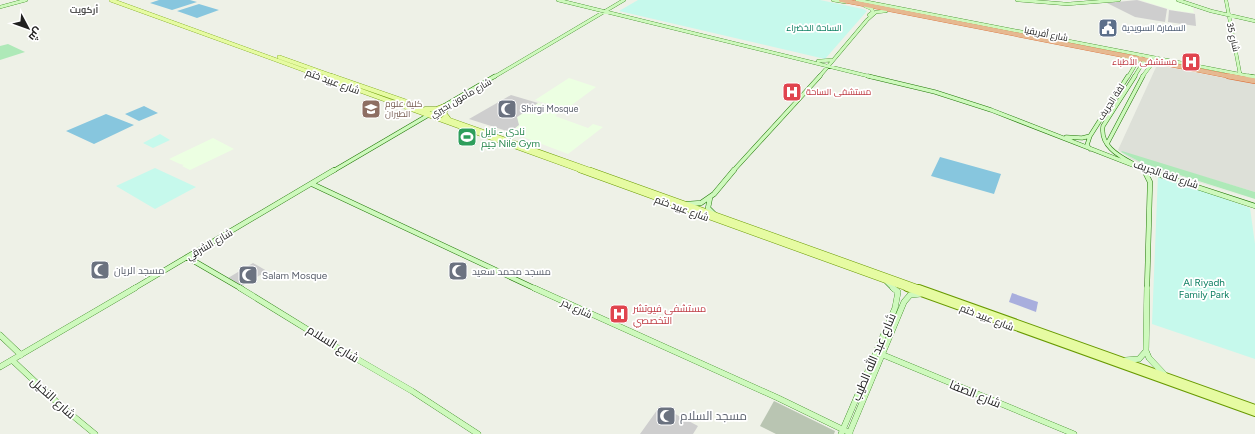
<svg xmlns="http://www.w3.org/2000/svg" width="1255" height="434" viewBox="0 0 1255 434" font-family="Figtree,Cairo,sans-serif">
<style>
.education{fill:#ecffe2}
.religious{fill:#cecece}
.airport{fill:#dde0d8}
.construction{fill:#b9c5b2}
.grass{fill:#aee9b8}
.park{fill:#c6f9ec}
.pitch{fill:#87c6de}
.water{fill:#a8aedd}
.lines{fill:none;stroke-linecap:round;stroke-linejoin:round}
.secondary-far3-casing{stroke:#217807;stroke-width:3.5}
.secondary-far2-casing{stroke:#217807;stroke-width:4.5}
.secondary-far1-casing{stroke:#217807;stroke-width:5.5}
.secondary-casing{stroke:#217807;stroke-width:6}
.primary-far3-casing{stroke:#689a02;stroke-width:4}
.primary-far2-casing{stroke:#689a02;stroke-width:5}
.primary-far1-casing{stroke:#689a02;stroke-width:6}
.primary-casing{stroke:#689a02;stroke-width:8}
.highway-far1-casing{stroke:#d9622a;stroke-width:4.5}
.highway-casing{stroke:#d9622a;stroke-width:6}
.secondary-far3{stroke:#cef9bd;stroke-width:3}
.secondary-far2{stroke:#cef9bd;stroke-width:3.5}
.secondary-far1{stroke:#cef9bd;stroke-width:4.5}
.secondary{stroke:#cef9bd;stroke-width:5.5}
.primary-far3{stroke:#e6fba2;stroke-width:3.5}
.primary-far2{stroke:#e6fba2;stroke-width:4}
.primary-far1{stroke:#e6fba2;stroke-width:5}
.primary{stroke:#e6fba2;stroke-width:6}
.highway-far1{stroke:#e6b991;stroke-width:4}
.highway{stroke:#e6b991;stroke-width:5}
.labels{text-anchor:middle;stroke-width:3.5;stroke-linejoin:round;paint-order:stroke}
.far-neighbourhood-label{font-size:9px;font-weight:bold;fill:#535353;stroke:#fff}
.far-park-label{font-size:9px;fill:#0d7f62;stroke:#fff}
.far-service-label{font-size:9px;fill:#4e5e75;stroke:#fff;text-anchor:start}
.far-street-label{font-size:9px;fill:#202020;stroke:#fff}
.far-health-label{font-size:9px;fill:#be3a42;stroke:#fff;text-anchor:end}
.far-education-label{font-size:9px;fill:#785e54;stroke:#fff;text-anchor:start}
.far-worship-label{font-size:9px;fill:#5b616d;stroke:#fff;text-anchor:start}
.street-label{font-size:10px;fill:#202020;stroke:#fff}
.leisure-label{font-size:10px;fill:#27864d;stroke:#fff;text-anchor:start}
.worship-label{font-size:10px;fill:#5b616d;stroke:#fff;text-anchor:start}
.park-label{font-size:10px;fill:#0d7f62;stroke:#fff}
.health-label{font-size:10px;fill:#be3a42;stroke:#fff;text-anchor:start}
.near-street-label{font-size:12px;fill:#202020;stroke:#fff}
.near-worship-label{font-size:12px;fill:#5b616d;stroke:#fff;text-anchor:start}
</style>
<rect width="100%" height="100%" fill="#eef1e7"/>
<path class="education" d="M 1140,0 L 1176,0 L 1192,6 L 1194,13 L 1172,10 Z
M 569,78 L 596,87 L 565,110 L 535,100 Z
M 538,103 L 561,111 L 555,116 L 588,128 L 593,124 L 603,127 L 568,154 L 510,132 L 519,125 L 516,118 Z
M 213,138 L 234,149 L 190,170 L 182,166 L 184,165 L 180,164 L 169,159 Z"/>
<path class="religious" d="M 1137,0 L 1167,9 L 1165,22 L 1135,17 L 1107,3 Z
M 1169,10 L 1195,14 L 1196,26 L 1168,22 Z
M 511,95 L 538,103 L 517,117 L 519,125 L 510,132 L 469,119 Z
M 253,263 L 267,271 L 242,286 L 228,278 Z
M 660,406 L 698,426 L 693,434 L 640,434 Z"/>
<path class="airport" d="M 1157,65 L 1255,84 L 1255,192 L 1121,152 L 1142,163 L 1255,200 L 1142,164 L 1131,159 L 1118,150 Z"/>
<path class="construction" d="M 774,401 L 835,431 L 834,434 L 776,434 L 760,426 Z"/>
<path class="grass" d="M 8,44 L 25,52 L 0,60 L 0,46 Z
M 1122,151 L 1255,192 L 1255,199 L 1142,163 L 1121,152 Z"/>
<path class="park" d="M 638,0 L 820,0 L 863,9 L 867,11 L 825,59 L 619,11 Z
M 160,134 L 170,140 L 153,148 L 143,143 Z
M 155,168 L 196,187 L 155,209 L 116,186 Z
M 1158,174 L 1250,208 L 1255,244 L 1255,359 L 1152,324 Z"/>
<path class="pitch" d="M 159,0 L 190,0 L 197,2 L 172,10 L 150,3 Z
M 199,4 L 219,10 L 197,18 L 177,11 Z
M 144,106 L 158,113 L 139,121 L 125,114 Z
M 106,114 L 134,125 L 94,144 L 66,131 Z
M 940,157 L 1001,174 L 994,194 L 931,176 Z"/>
<path class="water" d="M 1012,293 L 1038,302 L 1036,312 L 1009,302 Z"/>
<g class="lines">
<g class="secondary-far3-casing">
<path id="secondary-far3" d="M 558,0 L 872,77
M 833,0 L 845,2
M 857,0 L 1254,77
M 1017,0 L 1067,4 L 1119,0
M 1178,0 L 1211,11 L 1255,21
M 1226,0 L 1240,74
M 865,6 L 872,9 L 873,12 L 869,15
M 0,7 L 26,0
M 1122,56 L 1130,60 L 1134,66
M 818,61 L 833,60
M 494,77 L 624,0
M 819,77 L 867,20 L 876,12 L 886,11
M 1128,77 L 1140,57
M 1134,77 L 1146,58
M 1142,77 L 1151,65 L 1158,64"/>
</g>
<g class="secondary-far2-casing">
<path id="secondary-far2" d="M 868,76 L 935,92 L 991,110 L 1148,171
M 1248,76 L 1255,77
M 1066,137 L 1082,138 L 1090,136
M 1107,144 L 1143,76
M 1090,149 L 1087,145 L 1090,136 L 1128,76
M 1132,163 C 1117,155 1100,145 1103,126 L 1135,76
M 333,171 L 495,76
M 733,171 L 820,76"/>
</g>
<g class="secondary-far1-casing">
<path id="secondary-far1" d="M 1144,170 L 1150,182 L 1147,289
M 1145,170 L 1255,206
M 312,184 L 536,289
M 710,198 L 708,208 L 714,214
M 687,204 L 701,203 L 714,194 L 734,170
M 187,257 L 242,289
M 887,282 L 894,289
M 133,289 L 334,170"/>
</g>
<g class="secondary-casing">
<path id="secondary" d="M 240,288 L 331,344 L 412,391 L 478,434
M 534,288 L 778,398 L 850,433
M 1147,288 L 1146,351 L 1149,358 L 1164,374
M 0,335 L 21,355
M 876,352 L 1074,434
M 12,360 L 61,406 L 95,434
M 1126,360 L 1139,359 L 1146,351
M 0,367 L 135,288
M 841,434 L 895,308 L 898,292 L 893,288
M 849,434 L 904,302 L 910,295 L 920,294"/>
</g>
<g class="primary-far3-casing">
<path id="primary-far3" d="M 111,0 L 323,77
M 279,57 L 335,77"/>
</g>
<g class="primary-far2-casing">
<path id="primary-far2" d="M 320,76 L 583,171
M 332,76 L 410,103 L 431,114
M 448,106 L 444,113 L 448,118
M 425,109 L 436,109 L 444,106
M 444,118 L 593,171"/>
</g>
<g class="primary-far1-casing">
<path id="primary-far1" d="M 580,170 L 909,289
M 590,170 L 922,289"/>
</g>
<g class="primary-casing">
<path id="primary" d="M 907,288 L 1255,413
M 919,288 L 1255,408"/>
</g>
<g class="highway-far1-casing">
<path id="highway-far1" d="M 841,0 L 1233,77"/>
</g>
<g class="highway-casing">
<path id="highway" d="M 1228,76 L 1255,81"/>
</g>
<use href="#secondary-far3" class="secondary-far3"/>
<use href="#secondary-far2" class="secondary-far2"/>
<use href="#secondary-far1" class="secondary-far1"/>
<use href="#secondary" class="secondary"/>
<use href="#primary-far3" class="primary-far3"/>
<use href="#primary-far2" class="primary-far2"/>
<use href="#primary-far1" class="primary-far1"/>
<use href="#primary" class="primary"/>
<use href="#highway-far1" class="highway-far1"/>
<use href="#highway" class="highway"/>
</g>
<defs>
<g id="civic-square" transform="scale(1)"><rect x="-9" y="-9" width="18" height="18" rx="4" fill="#5c6f8a" stroke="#fff"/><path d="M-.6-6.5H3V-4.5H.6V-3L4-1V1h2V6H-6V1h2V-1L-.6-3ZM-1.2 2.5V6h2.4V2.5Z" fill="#fff"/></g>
<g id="hospital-square" transform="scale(1)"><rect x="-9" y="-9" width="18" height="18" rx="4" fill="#e0444e" stroke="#fff"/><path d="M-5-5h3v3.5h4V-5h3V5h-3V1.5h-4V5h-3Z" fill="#fff"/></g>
<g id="university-square" transform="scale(1)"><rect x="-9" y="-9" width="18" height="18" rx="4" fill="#8d6e63" stroke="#fff"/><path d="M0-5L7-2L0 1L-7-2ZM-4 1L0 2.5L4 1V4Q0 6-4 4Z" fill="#fff"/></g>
<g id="mosque-square" transform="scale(1)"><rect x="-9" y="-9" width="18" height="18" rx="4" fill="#6b7280" stroke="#fff"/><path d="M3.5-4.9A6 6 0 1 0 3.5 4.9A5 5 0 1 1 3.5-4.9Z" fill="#fff"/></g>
<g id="stadium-square" transform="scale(1)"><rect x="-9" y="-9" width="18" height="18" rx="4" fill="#2e9e5b" stroke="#fff"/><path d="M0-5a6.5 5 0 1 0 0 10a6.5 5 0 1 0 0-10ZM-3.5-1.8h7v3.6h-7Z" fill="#fff"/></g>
</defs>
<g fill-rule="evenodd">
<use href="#civic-square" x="1108" y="28"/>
<use href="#hospital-square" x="1191" y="62"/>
<use href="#hospital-square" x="792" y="92"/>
<use href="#university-square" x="371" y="109"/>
<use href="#mosque-square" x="507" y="109"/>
<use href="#stadium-square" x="467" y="137"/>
<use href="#mosque-square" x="100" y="270"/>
<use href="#mosque-square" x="458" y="271"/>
<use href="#mosque-square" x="248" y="275"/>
<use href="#hospital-square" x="619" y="314"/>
<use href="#mosque-square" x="666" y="416"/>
</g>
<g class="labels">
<g class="far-neighbourhood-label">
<text x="84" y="13">أركويت</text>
</g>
<g class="far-park-label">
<text x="814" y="31">الساحة الخضراء</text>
</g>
<g class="far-service-label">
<text x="1122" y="31">السفارة السويدية</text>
</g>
<g class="far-street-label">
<text transform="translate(1046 34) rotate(11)" y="3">شارع أفريقيا</text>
<text transform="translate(1233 37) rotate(77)" y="3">شارع 35</text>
<text transform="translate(461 98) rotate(-30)" y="3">شارع مأمون بحيري</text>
<text transform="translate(1111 102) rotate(-57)" y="3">لفة الجريف</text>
</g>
<g class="far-health-label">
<text x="1177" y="65">مستشفی الأطباء</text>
<text x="806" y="95" text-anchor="start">مستشفى الساحة</text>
</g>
<g class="far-education-label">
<text x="385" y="107">كلية علوم<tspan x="385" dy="10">الطيران</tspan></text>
</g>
<g class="far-worship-label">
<text x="521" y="112">Shirgi Mosque</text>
</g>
<g class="street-label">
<text transform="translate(333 81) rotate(20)" y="4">شارع عبيد ختم</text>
<text transform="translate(1166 174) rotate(19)" y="4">شارع لفة الجريف</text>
<text transform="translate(682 208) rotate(20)" y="4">شارع عبيد ختم</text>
<text transform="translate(209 244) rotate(-30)" y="4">شارع الشرقي</text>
<text transform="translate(577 308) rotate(25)" y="4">شارع بدر</text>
<text transform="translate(987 317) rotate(21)" y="4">شارع عبيد ختم</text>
</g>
<g class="leisure-label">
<text x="481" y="135">نادي - نايل<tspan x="481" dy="12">جيم Nile Gym</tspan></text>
</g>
<g class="worship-label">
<text x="114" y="274">مسجد الريان</text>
<text x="472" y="275">مسجد محمد سعيد</text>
<text x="262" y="279">Salam Mosque</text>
</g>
<g class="park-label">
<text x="1204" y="286">Al Riyadh<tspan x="1204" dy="12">Family Park</tspan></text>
</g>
<g class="health-label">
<text x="633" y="312">مستشفى فيوتشر<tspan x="633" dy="12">التخصصي</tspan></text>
</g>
<g class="near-street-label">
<text transform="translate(333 344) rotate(32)" y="4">شارع السلام</text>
<text transform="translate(874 357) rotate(-67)" y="4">شارع عبد الله الطيب</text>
<text transform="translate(975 394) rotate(22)" y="4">شارع الصفا</text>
<text transform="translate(53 398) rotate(42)" y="4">شارع النخيل</text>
</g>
<g class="near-worship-label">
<text x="680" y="420">مسجد السلام</text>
</g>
</g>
<g transform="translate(28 28) rotate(131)" stroke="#ffffff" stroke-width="3" paint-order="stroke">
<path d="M0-3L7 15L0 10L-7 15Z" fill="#202020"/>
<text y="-6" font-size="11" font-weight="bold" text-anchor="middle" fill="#202020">ش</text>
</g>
</svg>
